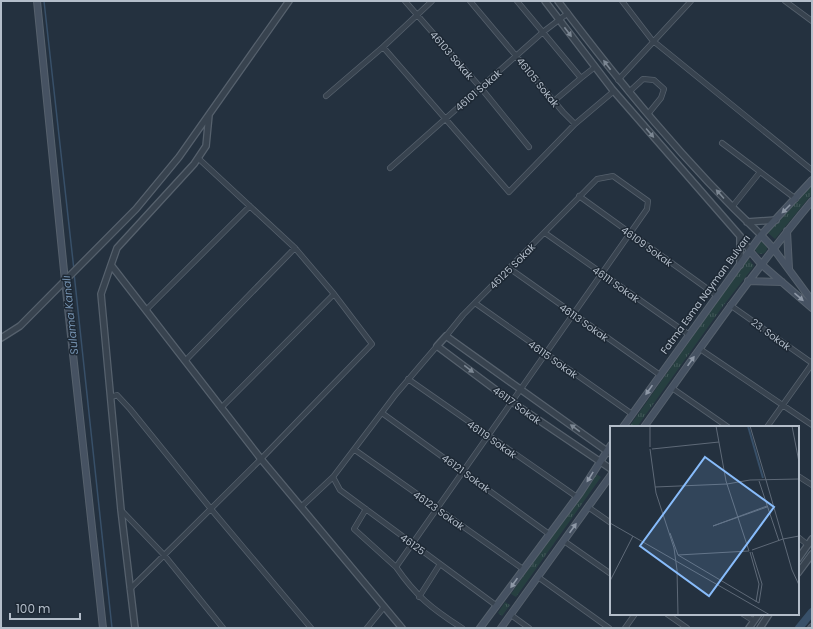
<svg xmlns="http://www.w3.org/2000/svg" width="813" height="629" viewBox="0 0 813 629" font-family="Poppins,sans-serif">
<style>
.grass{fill:url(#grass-tufts)}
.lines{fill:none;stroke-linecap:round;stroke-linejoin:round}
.stream{stroke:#385069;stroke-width:1.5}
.river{stroke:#385069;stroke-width:8}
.minor-casing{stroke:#56616d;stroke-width:6}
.tertiary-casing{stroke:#56616d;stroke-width:8}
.secondary-casing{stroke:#56616d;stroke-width:8}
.minor{stroke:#38434f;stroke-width:4.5}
.tertiary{stroke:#38434f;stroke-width:5.5}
.secondary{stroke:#465262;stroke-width:6}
.oneway{fill:#7c8793}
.oneway2{fill:#8e98a6}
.labels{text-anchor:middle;stroke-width:3;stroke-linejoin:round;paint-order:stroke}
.street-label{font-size:10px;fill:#b4beca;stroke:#1d2834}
.water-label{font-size:11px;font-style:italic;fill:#7390ae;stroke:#1d2834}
.inset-river{fill:none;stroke:#385069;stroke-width:2}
.inset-road{fill:none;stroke:#5e6977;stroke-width:1}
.view{fill:#88bcfb;fill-opacity:0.15;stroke:#88bcfb;stroke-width:2}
.inset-edge{fill:none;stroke:#b4beca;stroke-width:2}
</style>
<defs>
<pattern id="grass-tufts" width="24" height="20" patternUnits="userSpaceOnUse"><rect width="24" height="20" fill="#263f40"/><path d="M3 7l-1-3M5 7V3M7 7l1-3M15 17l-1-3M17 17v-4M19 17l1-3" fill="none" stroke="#43595a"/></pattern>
</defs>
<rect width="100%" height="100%" fill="#24313f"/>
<path class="grass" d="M 812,183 L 812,194 L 775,239 L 767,232 Z
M755 248a6 6 0 1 1 12 0a6 6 0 1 1-12 0Z
M 748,258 L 754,266 L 723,306 L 637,427 L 629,427 Z
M 596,474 L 601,477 L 516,597 L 511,594 Z
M 505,602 L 510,605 L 502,616 L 498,613 Z"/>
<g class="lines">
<path class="stream" d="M 44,1 L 74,270
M 74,273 L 112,628"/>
<path class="river" d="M 799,628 L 812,612"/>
<g class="minor-casing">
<path id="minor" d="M 405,1 L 481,88 L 529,147
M 470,1 L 563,112 L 575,124 L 614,91
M 517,1 L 581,78 L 595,67
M 622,1 L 652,40 L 812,170
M 785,1 L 812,21
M 383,47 L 509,192 L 575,124
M 618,80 L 691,1
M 629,92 L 643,79 L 654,80 L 664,89 L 661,98 L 648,114
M 326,96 L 383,47 L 432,1
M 554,101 L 581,78
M 722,143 L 796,199
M 198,158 L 295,248
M 390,168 L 543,32 L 568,13
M 579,196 L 716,295
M 732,207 L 760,172
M 545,233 L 688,334
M 509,268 L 660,375
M 475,303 L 632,414
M 730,305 L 812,363
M 146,310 L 250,206
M 446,336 L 463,315 L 597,179 L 613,176 L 648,201 L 647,209 L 396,567 C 416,596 432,609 462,628
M 700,349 L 812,425
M 185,361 L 295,248 L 334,294 L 221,408
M 408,379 L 577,497
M 672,388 L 728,427
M 111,397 L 117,395 L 130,409 L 211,509 L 311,628
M 382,413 L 549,534
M 767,427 L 812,364
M 355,450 L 523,569
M 798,476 L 812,485
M 333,477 L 340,490 L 497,606
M 301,507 L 333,477 L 396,394 L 437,346
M 588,507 L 611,523
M 366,509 L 354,529 L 396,567
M 121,510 L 164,555 L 223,628
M 798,537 L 808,545
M 564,541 L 611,574
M 538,577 L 609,628
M 130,589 L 261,459 L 372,344 L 334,294
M 419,597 L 440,564
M 667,614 L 687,628
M 743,614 L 754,621
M 511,615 L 529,628
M 367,628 L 384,607
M 625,628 L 635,614"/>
</g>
<g class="tertiary-casing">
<path id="tertiary" d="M 545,1 L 612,89 L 740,236 L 750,251
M 558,1 C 620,83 686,164 761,235
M 209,115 L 206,146 L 194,164 L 117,248 L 111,265 L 261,459 L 402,628
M 747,222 L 776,220
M 111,265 L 101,294 L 121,510 L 135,628
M 740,265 L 740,236
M 1,338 L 20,326 L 136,209 L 179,157 L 289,1
M 611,454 L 446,336 L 437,346 L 512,402 L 611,469
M 798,559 L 812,539
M 798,573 L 812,554
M 749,628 L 759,614
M 760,628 L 769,614"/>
</g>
<g class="secondary-casing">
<path id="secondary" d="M 37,1 L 65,281 L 103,628
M 787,231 L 789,268
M 761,235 L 773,248 L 812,301
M 750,251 L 761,264 L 812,308
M 748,281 L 782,282
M 623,427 L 761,235 L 812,180
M 644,427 C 699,350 752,273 812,201
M 480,628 L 580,493 L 611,445
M 501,628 L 611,475
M 811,628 L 812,627"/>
</g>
<use href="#minor" class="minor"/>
<use href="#tertiary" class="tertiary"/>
<use href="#secondary" class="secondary"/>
</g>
<defs><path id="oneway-solid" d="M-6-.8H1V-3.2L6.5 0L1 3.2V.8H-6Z"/></defs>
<g class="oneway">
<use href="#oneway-solid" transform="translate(568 32) rotate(53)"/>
<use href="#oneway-solid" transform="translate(607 65) rotate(-127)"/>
<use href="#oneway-solid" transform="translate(650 133) rotate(49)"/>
<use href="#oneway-solid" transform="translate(720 194) rotate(-132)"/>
<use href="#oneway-solid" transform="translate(469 369) rotate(37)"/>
<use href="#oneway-solid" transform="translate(575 428) rotate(-144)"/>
</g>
<g class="oneway2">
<use href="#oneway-solid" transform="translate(786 209) rotate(135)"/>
<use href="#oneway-solid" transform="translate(799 297) rotate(41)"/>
<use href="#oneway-solid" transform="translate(691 361) rotate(-55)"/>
<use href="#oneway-solid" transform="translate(649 390) rotate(125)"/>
<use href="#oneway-solid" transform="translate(590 477) rotate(122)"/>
<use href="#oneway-solid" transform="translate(573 528) rotate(-55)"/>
<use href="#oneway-solid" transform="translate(514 583) rotate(125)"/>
</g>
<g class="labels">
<g class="street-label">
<text transform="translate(452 55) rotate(49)" y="4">46103 Sokak</text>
<text transform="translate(538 82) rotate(51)" y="4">46105 Sokak</text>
<text transform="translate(478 90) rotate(-41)" y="4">46101 Sokak</text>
<text transform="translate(647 246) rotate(36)" y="4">46109 Sokak</text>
<text transform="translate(512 266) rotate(-45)" y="4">46125 Sokak</text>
<text transform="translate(616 284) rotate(35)" y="4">46111 Sokak</text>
<text transform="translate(705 294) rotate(-54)" y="4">Fatma Esma Nayman Bulvarı</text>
<text transform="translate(584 322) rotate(35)" y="4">46113 Sokak</text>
<text transform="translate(771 334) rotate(36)" y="4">23. Sokak</text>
<text transform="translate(553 359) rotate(35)" y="4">46115 Sokak</text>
<text transform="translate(517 405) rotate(36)" y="4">46117 Sokak</text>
<text transform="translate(492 439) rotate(35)" y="4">46119 Sokak</text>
<text transform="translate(466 473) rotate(36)" y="4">46121 Sokak</text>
<text transform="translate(439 510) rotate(35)" y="4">46123 Sokak</text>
<text transform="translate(413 544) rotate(36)" y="4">46125</text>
</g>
<g class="water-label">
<text transform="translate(70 315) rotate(-96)" y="4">Sulama Kanalı</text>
</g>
</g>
<g transform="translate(610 426)">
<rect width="189" height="189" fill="#24313f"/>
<path class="inset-river" d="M 138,0 L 153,52"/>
<path class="inset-road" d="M 106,0 L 116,55 L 139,125M 140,0 L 156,54M 182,0 L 189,36M 40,21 L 40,0M 40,23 L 46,67 L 64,122 L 67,144 L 68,189M 42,23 L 109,16M 156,54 L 182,144 L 189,159M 149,55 L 169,115M 117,58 L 140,54 L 189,53M 45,61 L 117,58M 157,80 L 103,100 L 157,81M 0,97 L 160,189M 60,107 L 68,129 L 139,125M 173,113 L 189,110M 142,124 L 173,113M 140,126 L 149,158 L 146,176M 68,129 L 149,177 L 152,158 L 142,126M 0,155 L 23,110"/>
<path class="view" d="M 95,31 L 164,81 L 99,170 L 30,120 Z"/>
<rect width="189" height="189" class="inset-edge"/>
</g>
<rect width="813" height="629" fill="none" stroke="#b4beca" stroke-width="4"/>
<path d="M10 613v6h70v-6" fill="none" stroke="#b4beca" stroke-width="2"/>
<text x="16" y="613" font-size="12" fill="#b4beca" stroke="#1d2834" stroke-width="3" paint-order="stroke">100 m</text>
</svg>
